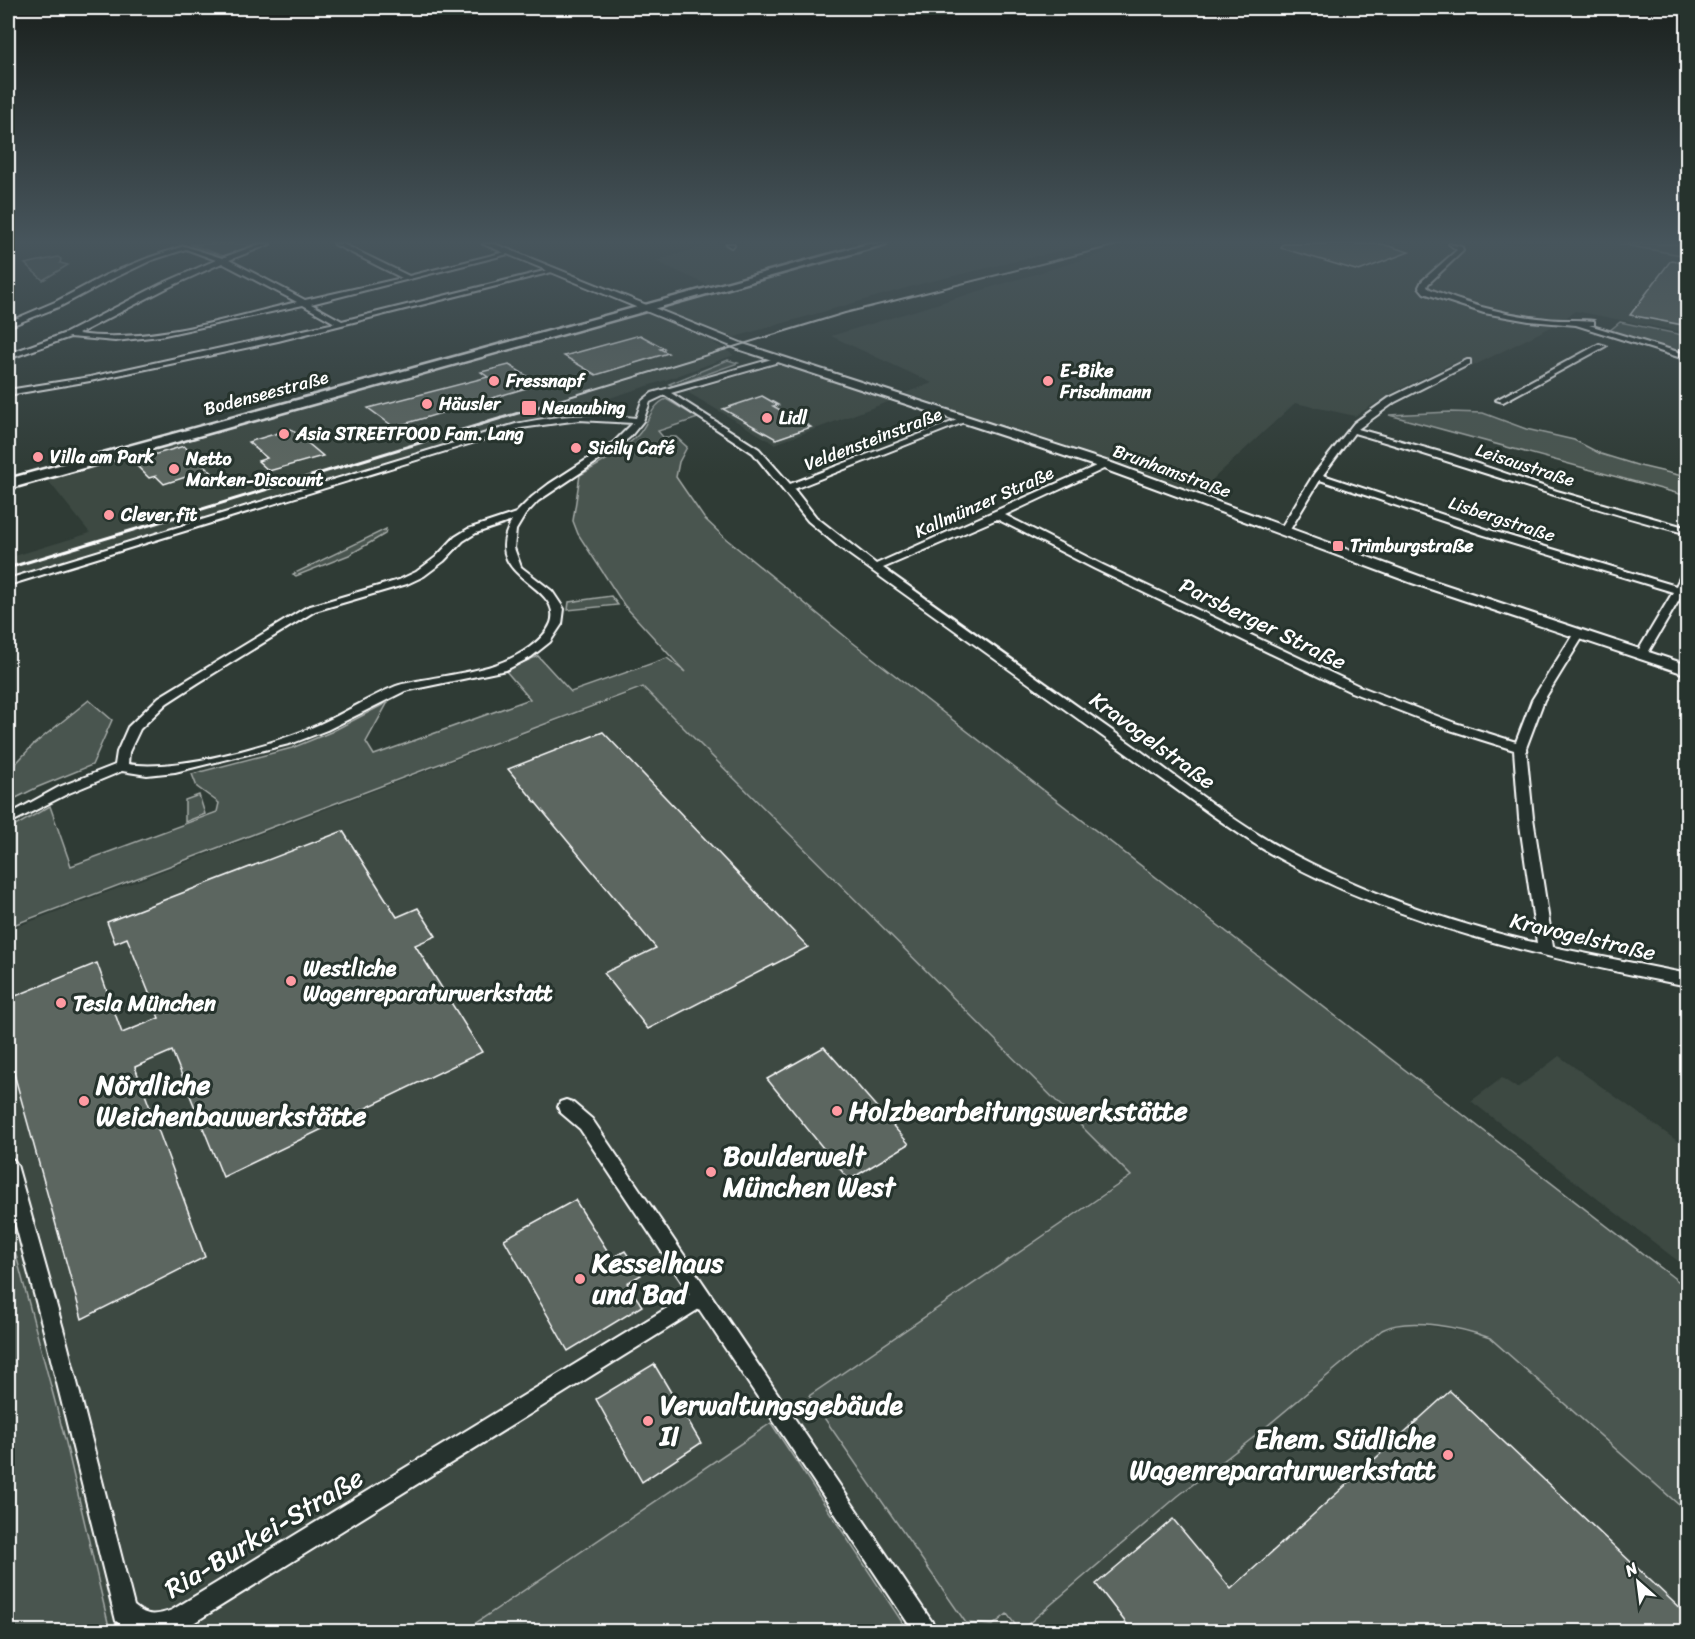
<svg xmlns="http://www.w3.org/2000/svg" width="1695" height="1639" viewBox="0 0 1695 1639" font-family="Sriracha,sans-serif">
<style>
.built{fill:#3c4842}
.green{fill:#4a544f;stroke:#a4aaa7;stroke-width:1.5}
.building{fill:#5b6661;stroke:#fff;stroke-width:1.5}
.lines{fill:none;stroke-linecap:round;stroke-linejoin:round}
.minor-casing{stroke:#fff;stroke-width:4}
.tertiary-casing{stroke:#fff;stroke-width:4}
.primary-casing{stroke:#fff;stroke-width:5}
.minor{fill:#26332d;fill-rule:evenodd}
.tertiary{fill:#26332d;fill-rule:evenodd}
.primary{fill:#26332d;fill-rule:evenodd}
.rail-far1{stroke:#fff;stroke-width:2}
.rail{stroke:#fff;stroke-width:3}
.poi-dot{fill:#ff9aa2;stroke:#26332d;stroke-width:2}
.labels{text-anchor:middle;stroke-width:6;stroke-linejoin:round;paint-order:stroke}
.far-poi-label{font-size:18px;font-weight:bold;fill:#fff;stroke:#26332d;text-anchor:start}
.far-street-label{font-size:18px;fill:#fff;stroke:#26332d}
.street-label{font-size:22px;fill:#fff;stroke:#26332d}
.poi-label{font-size:22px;font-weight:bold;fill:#fff;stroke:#26332d;text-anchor:start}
.near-poi-label{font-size:27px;font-weight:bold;fill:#fff;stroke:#26332d;text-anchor:start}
.near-street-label{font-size:27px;fill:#fff;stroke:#26332d}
</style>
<rect width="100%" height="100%" fill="#2f3b35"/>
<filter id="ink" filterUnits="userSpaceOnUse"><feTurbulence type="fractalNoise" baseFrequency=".0167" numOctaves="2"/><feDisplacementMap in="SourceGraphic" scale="12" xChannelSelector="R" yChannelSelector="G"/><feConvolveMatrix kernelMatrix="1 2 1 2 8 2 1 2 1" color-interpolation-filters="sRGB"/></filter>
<g filter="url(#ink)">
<path class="built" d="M 711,244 L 1088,244 L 924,283 L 714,343 L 734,355 L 666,380 L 591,404 L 573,415 L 535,420 L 475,435 L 8,577 L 8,558 L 90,533 L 46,478 L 723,292 L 655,261 Z
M 1159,244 L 1619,244 L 1687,256 L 1687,333 L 1575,311 L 1559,323 L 1471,367 L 1455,362 L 1398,390 L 1355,416 L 1295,403 L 1198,493 L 905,393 L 932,383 L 831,336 L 1114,250 Z
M 780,364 L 792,365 L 893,400 L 775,444 L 687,392 Z
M 644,688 L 1131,1176 L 809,1396 L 1019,1630 L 1178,1496 L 1254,1437 L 1382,1330 L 1393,1324 L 1410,1323 L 1476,1333 L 1490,1338 L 1687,1512 L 1687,1631 L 908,1631 L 771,1423 L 464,1631 L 51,1631 L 8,1439 L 8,930 Z
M 1559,1056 L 1687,1148 L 1687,1268 L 1471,1101 L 1502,1078 L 1517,1088 Z"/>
<path class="green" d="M 190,244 L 260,244 L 223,256 Z
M 1619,244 L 1687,244 L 1687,256 Z
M 58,257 L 61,259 L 60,263 L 68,265 L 43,280 L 25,264 Z
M 1620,322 L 1687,336 L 1687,354 L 1608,332 Z
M 728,360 L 738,363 L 673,386 L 669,384 Z
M 666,399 L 698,418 L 658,431 L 663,437 L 676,437 L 687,447 L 679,462 L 676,477 L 704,518 L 725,538 L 852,642 L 1687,1288 L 1687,1512 L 1490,1338 C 1463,1328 1408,1316 1382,1330 L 1254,1437 L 1178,1496 L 1020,1631 L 1007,1614 L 993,1625 L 966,1623 L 809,1396 L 1131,1176 L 643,687 L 8,927 L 8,830 L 50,806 L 71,866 L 217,812 L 219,803 L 197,787 L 192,774 L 292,748 L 331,732 L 388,702 L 366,742 L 374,755 L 530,699 L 505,670 L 538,656 L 571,692 L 667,658 L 685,672 L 624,605 L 578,534 L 573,521 L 580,475 C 601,464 621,452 638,435 C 649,423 650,406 666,399 Z
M 1450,412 L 1483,413 L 1526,429 L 1574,440 L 1601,454 L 1640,466 L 1687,477 L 1687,496 L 1389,415 Z
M 386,529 L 385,534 L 349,555 L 296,576 L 293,574 Z
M 611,596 L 618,605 L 568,610 L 569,602 Z
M 89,700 L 112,720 L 92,765 L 38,787 L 8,802 L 8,772 L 33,745 Z
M 199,795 L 205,814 L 185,822 L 185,800 Z
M 8,1225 L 66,1443 L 110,1631 L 8,1631 Z
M 771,1423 L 908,1631 L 464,1631 Z"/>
<path class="building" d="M 1282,244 L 1382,244 L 1409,252 L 1359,271 L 1281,248 Z
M 1671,260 L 1688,263 L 1688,326 L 1630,315 Z
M 640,335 L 664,348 L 660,349 L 668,353 L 596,375 L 564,356 Z
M 509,365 L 540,384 L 394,427 L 368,408 L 488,377 L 481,372 Z
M 762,396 L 778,405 L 773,406 L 811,427 L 776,439 L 723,409 Z
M 291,429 L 323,456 L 269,471 L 258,461 L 267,458 L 248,442 Z
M 184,446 L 212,473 L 195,478 L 192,475 L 164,484 L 156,476 L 149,478 L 132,461 Z
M 603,732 L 808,947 L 648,1029 L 604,973 L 656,948 L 508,769 Z
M 343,831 L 397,917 L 418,908 L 436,936 L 415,945 L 482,1052 L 223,1177 L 172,1051 L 135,1067 L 205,1257 L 82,1319 L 8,1052 L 8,999 L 97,963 L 122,1033 L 159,1018 L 127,938 L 115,943 L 107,922 Z
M 824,1047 L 909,1144 L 849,1180 L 767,1079 Z
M 575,1200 L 612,1258 L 625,1251 L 641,1275 L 627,1283 L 642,1306 L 568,1351 L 504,1239 Z
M 654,1364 L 701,1443 L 642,1482 L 596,1399 Z
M 1450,1391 L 1688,1616 L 1688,1632 L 1133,1632 L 1096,1584 L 1173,1519 L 1231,1589 Z"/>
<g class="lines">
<g class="minor-casing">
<path id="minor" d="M 260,244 L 270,244 L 229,260 L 305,300 L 402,278 L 334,244 L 343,244 L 409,276 L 509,251 L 512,253 L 311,304 L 342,321 L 552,269 L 556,271 L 278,341 L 90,381 L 8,395 L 8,390 L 90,377 L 335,323 L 303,305 L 160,336 L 115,341 L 70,337 L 8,359 L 8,354 L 66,333 L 161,284 L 216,260 L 186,249 L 152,260 L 112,279 L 61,306 L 8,327 L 8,322 L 55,302 L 106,275 L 148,258 L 184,246 L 222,258 ZM 222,263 L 297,302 C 227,318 151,344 78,334 L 167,288 Z
M 726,244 L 734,244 L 734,245 L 731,247 Z
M 1449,244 L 1462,247 L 1463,251 L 1428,284 L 1427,287 L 1430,289 C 1468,305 1506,315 1547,319 C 1562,321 1578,319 1594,321 L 1594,325 L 1589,325 L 1688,355 L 1688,360 L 1576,325 L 1529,321 L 1484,313 L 1444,300 L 1424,293 L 1419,287 L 1422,281 L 1457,250 Z
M 1599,344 L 1606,346 L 1503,402 L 1496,400 Z
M 779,357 L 782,357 L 782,361 L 671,393 L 759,449 L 790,484 L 965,417 L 972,419 L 794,489 L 816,517 L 876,564 L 1105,462 L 1110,465 L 1108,467 L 1005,515 L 1103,565 L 1359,686 L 1455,723 L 1516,742 L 1532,700 L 1574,633 L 1582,633 L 1584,635 L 1544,700 L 1526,748 L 1533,818 L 1553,947 L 1688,974 L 1688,986 C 1545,958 1402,927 1273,855 C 1252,843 1232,829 1212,815 L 839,547 L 808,521 L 753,453 L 665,395 L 650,402 L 643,421 L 630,437 L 610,453 L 538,501 L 525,515 L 516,530 L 514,548 L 521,567 L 552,591 L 564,609 L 562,624 L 550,642 L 531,657 L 506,670 L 405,691 L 327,730 L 293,743 L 175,772 L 147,775 L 122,771 L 69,793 L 8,824 L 8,815 L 59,787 L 115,765 L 117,752 L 128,727 L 159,697 L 307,607 L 399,580 L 416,572 L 436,557 L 455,537 L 468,529 L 516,513 L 532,497 L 549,484 L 614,442 L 633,423 L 579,420 L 521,428 L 12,584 L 8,585 L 8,579 L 516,424 C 556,415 595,413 636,418 L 642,401 L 652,393 ZM 997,519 L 1095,569 L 1351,692 L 1447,729 L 1514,750 L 1519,818 L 1537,943 C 1449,923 1363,892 1283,849 C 1232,821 1185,783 1138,749 C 1053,689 968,629 883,568 ZM 512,521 C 478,579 564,583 551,623 C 547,633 538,641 530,647 C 499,670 459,673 422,680 C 414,682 404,683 396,686 C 369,697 345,713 318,725 C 272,745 177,772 128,764 L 129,752 L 140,729 L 167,703 L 198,683 L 315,611 L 407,584 L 424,576 L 444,561 L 463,541 L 476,533 Z
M 1467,360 L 1470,360 L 1470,364 L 1395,402 L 1358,429 L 1451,455 L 1557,491 L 1688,528 L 1688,534 C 1575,505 1466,465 1354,433 L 1323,475 L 1489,530 L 1676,586 L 1683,571 L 1688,568 L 1685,589 L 1688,589 L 1688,596 L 1682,595 L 1645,658 L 1641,659 L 1635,656 L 1673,592 L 1481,534 L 1320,480 L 1288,533 L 1280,533 L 1279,531 L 1314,474 L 1354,423 L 1389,398 Z
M 566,1100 L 572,1102 L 592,1119 L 939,1632 L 914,1632 L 699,1309 L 187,1627 L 176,1632 L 131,1632 L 116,1621 L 46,1339 L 8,1196 L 8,1158 L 14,1160 L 17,1165 L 66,1339 L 134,1606 C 147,1617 156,1616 172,1610 L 690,1294 L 580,1129 L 560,1112 L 558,1107 L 560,1102 Z"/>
</g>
<g class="tertiary-casing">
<path id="tertiary" d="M 483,244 L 495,244 L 746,345 L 1109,462 L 1422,577 L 1688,665 L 1688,675 L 1412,583 L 1101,468 L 738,349 Z"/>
</g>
<g class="primary-casing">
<path id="primary" d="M 868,244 L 886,244 L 8,489 L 8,479 Z"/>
</g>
<use href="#minor" class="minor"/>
<use href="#tertiary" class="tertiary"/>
<use href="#primary" class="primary"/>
<path class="rail-far1" d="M 543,405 L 845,313 L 1121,244"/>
<path class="rail" d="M 8,568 L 548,404"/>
</g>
</g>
<linearGradient id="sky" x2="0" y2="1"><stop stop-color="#1a201d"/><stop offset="0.51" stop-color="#47555c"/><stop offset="1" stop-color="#47555c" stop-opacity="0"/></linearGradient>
<rect width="1695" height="474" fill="url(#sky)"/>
<g class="poi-dot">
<circle cx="494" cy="381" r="6"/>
<circle cx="1048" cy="381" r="6"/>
<circle cx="427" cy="404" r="6"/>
<rect x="521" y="400" width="16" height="16" rx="3"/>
<circle cx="767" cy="418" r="6"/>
<circle cx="284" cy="434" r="6"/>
<circle cx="576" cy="448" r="6"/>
<circle cx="38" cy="457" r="6"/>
<circle cx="174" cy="469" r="6"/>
<circle cx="109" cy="515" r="6"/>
<rect x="1332" y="540" width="12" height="12" rx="3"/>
<circle cx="291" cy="981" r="6"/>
<circle cx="61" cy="1003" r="6"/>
<circle cx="84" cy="1101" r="6"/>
<circle cx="837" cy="1111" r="6"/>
<circle cx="711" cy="1172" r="6"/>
<circle cx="580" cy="1279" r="6"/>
<circle cx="648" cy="1421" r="6"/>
<circle cx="1448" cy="1455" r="6"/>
</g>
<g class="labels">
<g class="far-poi-label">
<text x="1060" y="377">E-Bike<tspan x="1060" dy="21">Frischmann</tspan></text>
<text x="506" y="387">Fressnapf</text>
<text x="439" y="410">Häusler</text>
<text x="542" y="414">Neuaubing</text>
<text x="779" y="424">Lidl</text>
<text x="296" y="440">Asia STREETFOOD Fam. Lang</text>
<text x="588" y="454">Sicily Café</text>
<text x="50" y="463">Villa am Park</text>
<text x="186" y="465">Netto<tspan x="186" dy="21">Marken-Discount</tspan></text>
<text x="121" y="521">Clever fit</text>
<text x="1350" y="552">Trimburgstraße</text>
</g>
<g class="far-street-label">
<text transform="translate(266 393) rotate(-15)" y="6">Bodenseestraße</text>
<text transform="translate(873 439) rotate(-21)" y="6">Veldensteinstraße</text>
<text transform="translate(1525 465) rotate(18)" y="6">Leisaustraße</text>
<text transform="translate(1172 471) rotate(20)" y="6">Brunhamstraße</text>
<text transform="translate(984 502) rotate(-24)" y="6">Kallmünzer Straße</text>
<text transform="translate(1502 519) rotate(18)" y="6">Lisbergstraße</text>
</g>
<g class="street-label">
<text transform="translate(1263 623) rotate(26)" y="8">Parsberger Straße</text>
<text transform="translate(1153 740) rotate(36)" y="8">Kravogelstraße</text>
<text transform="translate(1583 936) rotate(13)" y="8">Kravogelstraße</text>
</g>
<g class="poi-label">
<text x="303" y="976">Westliche<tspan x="303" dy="25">Wagenreparaturwerkstatt</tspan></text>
<text x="73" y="1011">Tesla München</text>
</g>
<g class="near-poi-label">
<text x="96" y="1094">Nördliche<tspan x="96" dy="31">Weichenbauwerkstätte</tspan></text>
<text x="849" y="1120">Holzbearbeitungswerkstätte</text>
<text x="723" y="1165">Boulderwelt<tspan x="723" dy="31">München West</tspan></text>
<text x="592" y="1272">Kesselhaus<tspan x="592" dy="31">und Bad</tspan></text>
<text x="660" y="1414">Verwaltungsgebäude<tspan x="660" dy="31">II</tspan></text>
<text x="1436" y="1448" text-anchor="end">Ehem. Südliche<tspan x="1436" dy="31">Wagenreparaturwerkstatt</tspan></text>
</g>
<g class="near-street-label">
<text transform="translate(264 1533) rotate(-31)" y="9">Ria-Burkei-Straße</text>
</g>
</g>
<rect width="1695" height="1639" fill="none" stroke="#26332d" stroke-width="30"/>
<rect x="15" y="15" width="1665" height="1609" fill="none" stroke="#fff" stroke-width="2" filter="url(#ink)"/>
<g transform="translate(1638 1582) rotate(332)" stroke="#26332d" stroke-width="4.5" paint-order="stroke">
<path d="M0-4.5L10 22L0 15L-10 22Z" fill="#ffffff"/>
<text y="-9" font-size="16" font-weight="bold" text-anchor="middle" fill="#ffffff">N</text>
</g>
</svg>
